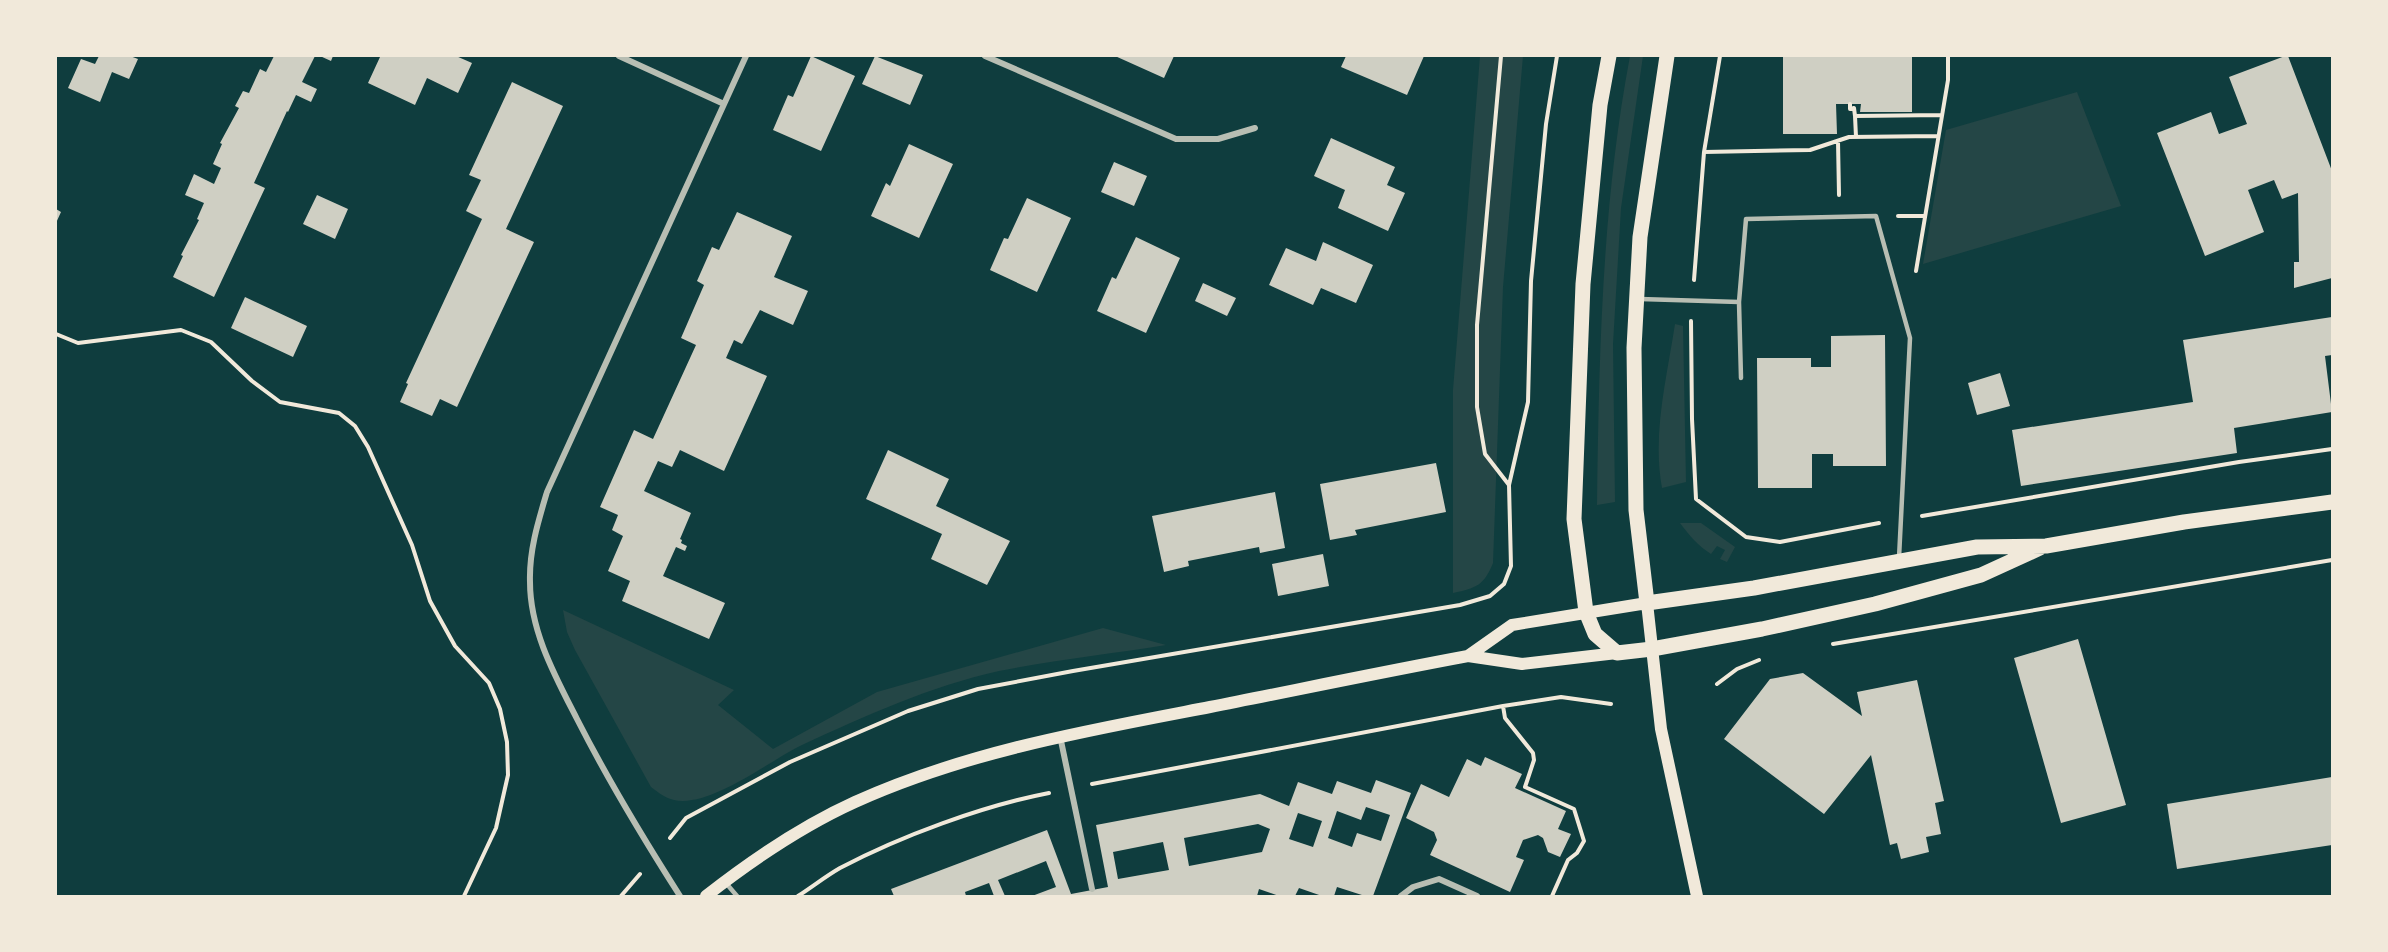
<svg xmlns="http://www.w3.org/2000/svg" width="2388" height="952" viewBox="0 0 2388 952" font-family="'Public Sans',sans-serif">
<style>
.green{fill:#244646}
.building{fill:#cfcfc3;fill-rule:evenodd}
.lines{fill:none;stroke-linecap:round;stroke-linejoin:round}
.path{stroke:#f1e9da;stroke-width:4}
.service{stroke:#b8beb3;stroke-width:4.5}
.minor{stroke:#b8beb3;stroke-width:6}
.secondary{stroke:#f1e9da;stroke-width:12}
.primary{stroke:#f1e9da;stroke-width:15}
</style>
<rect width="100%" height="100%" fill="#0f3d3e"/>
<path class="green" d="M 1480,56 L 1523,56 L 1503,287 L 1493,563 C 1484,585 1477,588 1453,593 L 1453,390 Z
M 1630,56 L 1643,56 L 1621,208 L 1613,344 L 1615,502 L 1597,505 C 1599,354 1602,204 1630,56 Z
M 2077,92 L 2121,206 L 1923,264 L 1946,130 Z
M 1675,324 L 1683,326 L 1686,482 L 1662,488 C 1652,434 1667,377 1675,324 Z
M 1680,523 L 1701,523 L 1735,547 L 1727,562 L 1720,559 L 1725,550 L 1717,546 L 1711,554 C 1698,546 1689,535 1680,523 Z
M 563,610 L 734,690 L 718,705 L 773,749 L 877,692 L 1103,628 L 1166,645 C 1111,654 1054,660 999,671 C 931,686 865,716 802,745 C 769,761 710,808 674,800 C 665,798 659,793 651,787 L 575,650 L 567,632 Z"/>
<path class="building" d="M 99,56 L 130,56 L 138,59 L 129,79 L 112,72 L 100,102 L 68,88 L 81,59 L 95,64 Z
M 274,56 L 315,56 L 302,82 L 317,89 L 311,102 L 296,95 L 288,112 L 287,111 L 254,183 L 265,188 L 214,297 L 173,277 L 183,256 L 181,255 L 199,220 L 197,219 L 204,203 L 185,195 L 194,174 L 214,184 L 221,168 L 213,164 L 222,144 L 220,143 L 239,108 L 235,106 L 243,91 L 249,93 L 260,69 L 266,72 Z
M 320,56 L 333,56 L 331,61 Z
M 811,56 L 855,76 L 821,151 L 773,130 L 788,95 L 793,97 Z
M 875,56 L 923,75 L 910,105 L 862,84 Z
M 1115,56 L 1174,56 L 1164,78 Z
M 1346,56 L 1424,56 L 1407,95 L 1341,67 Z
M 1783,56 L 1912,56 L 1912,112 L 1860,112 L 1861,104 L 1836,104 L 1837,134 L 1783,134 Z
M 2285,56 L 2288,56 L 2332,171 L 2332,278 L 2294,288 L 2294,262 L 2299,262 L 2298,193 L 2282,199 L 2274,180 L 2248,190 L 2264,232 L 2205,256 L 2157,133 L 2211,112 L 2219,134 L 2247,124 L 2229,77 Z
M 380,57 L 456,56 L 472,63 L 458,93 L 427,78 L 415,105 L 368,83 Z
M 512,82 L 563,106 L 506,229 L 534,242 L 457,407 L 440,399 L 432,416 L 400,402 L 408,384 L 406,383 L 482,219 L 466,211 L 481,180 L 469,175 Z
M 1331,138 L 1395,167 L 1387,185 L 1405,193 L 1388,231 L 1338,208 L 1345,190 L 1314,176 Z
M 909,144 L 953,164 L 919,238 L 871,216 L 886,183 L 890,186 Z
M 1114,162 L 1147,176 L 1134,206 L 1101,192 Z
M 317,195 L 348,209 L 335,239 L 303,224 Z
M 1027,198 L 1071,218 L 1037,292 L 990,270 L 1004,238 L 1008,239 Z
M 56,209 L 61,212 L 56,223 Z
M 737,212 L 792,236 L 774,277 L 808,291 L 793,325 L 760,310 L 742,344 L 734,340 L 726,358 L 767,376 L 724,471 L 680,450 L 672,467 L 658,461 L 644,491 L 691,513 L 680,539 L 682,540 L 681,543 L 687,546 L 685,551 L 676,547 L 663,576 L 725,603 L 709,639 L 622,601 L 630,581 L 608,571 L 623,536 L 612,530 L 618,515 L 600,507 L 634,430 L 653,439 L 696,345 L 681,338 L 704,285 L 697,281 L 712,247 L 719,250 Z
M 1136,237 L 1180,258 L 1146,333 L 1097,311 L 1112,277 L 1116,279 Z
M 1323,242 L 1373,265 L 1356,303 L 1321,288 L 1313,305 L 1269,285 L 1286,248 L 1316,261 Z
M 1203,283 L 1236,298 L 1227,316 L 1195,301 Z
M 245,297 L 307,326 L 293,357 L 231,328 Z
M 2332,317 L 2332,355 L 2325,356 L 2332,412 L 2234,428 L 2237,453 L 2021,486 L 2012,430 L 2193,402 L 2183,340 Z
M 1885,335 L 1886,466 L 1833,466 L 1833,454 L 1812,454 L 1812,488 L 1758,488 L 1757,358 L 1811,358 L 1811,367 L 1831,367 L 1831,336 Z
M 2000,373 L 2010,406 L 1977,415 L 1968,383 Z
M 888,450 L 949,479 L 936,506 L 1010,541 L 987,585 L 931,559 L 942,534 L 866,499 Z
M 1436,463 L 1446,512 L 1355,530 L 1357,535 L 1330,540 L 1320,484 Z
M 1275,492 L 1285,548 L 1260,553 L 1259,547 L 1188,561 L 1189,566 L 1164,572 L 1152,516 Z
M 1323,554 L 1329,586 L 1278,596 L 1272,564 Z
M 2078,639 L 2126,805 L 2061,823 L 2014,658 Z
M 1803,673 L 1862,716 L 1857,692 L 1917,680 L 1944,801 L 1935,803 L 1941,834 L 1926,837 L 1929,852 L 1901,859 L 1897,843 L 1890,845 L 1871,755 L 1824,814 L 1724,739 L 1770,679 Z
M 1485,757 L 1522,774 L 1515,788 L 1566,811 L 1558,829 L 1571,834 L 1560,857 L 1548,852 L 1543,838 L 1538,835 L 1523,840 L 1516,857 L 1524,860 L 1510,892 L 1430,855 L 1437,840 L 1434,832 L 1406,818 L 1421,784 L 1449,797 L 1467,759 L 1481,766 Z
M 2332,777 L 2332,845 L 2177,869 L 2167,804 Z
M 1376,780 L 1411,793 L 1373,896 L 1365,896 L 1337,887 L 1334,896 L 1322,896 L 1299,888 L 1295,896 L 1279,896 L 1259,889 L 1257,896 L 1032,896 L 1056,887 L 1046,861 L 998,880 L 1005,896 L 994,896 L 989,883 L 965,892 L 966,896 L 894,896 L 891,889 L 1047,830 L 1071,894 L 1108,887 L 1096,825 L 1260,794 L 1289,806 L 1298,782 L 1332,794 L 1337,781 L 1371,793 ZM 1366,807 L 1390,815 L 1381,841 L 1357,833 L 1352,847 L 1328,838 L 1337,811 L 1361,820 ZM 1298,813 L 1322,821 L 1313,847 L 1289,839 ZM 1258,824 L 1270,829 L 1262,852 L 1189,866 L 1184,838 ZM 1163,842 L 1169,870 L 1118,879 L 1113,852 Z"/>
<g class="lines">
<path class="path" d="M 1501,56 L 1477,325 L 1477,407 L 1485,454 L 1509,485
M 1850,104 L 1850,109 L 1854,108 L 1855,116 L 1942,115
M 1855,116 L 1856,137
M 1838,141 L 1839,195
M 1704,152 L 1810,150 L 1849,137 L 1938,136
M 1898,216 L 1924,216
M 1916,271 L 1948,80 L 1948,56
M 1694,280 L 1704,152 L 1720,56
M 1691,321 L 1692,419 L 1696,499 L 1746,537 L 1780,542 L 1879,523
M 56,334 L 78,343 L 181,330 L 211,342 L 252,381 L 280,402 L 339,413 L 355,426 L 368,447 L 412,545 L 430,601 L 455,646 L 489,683 L 500,709 L 507,742 L 508,775 L 496,828 L 464,896
M 1922,516 L 2239,462 L 2332,449
M 1833,644 L 2332,560
M 1717,684 L 1737,669 L 1759,660
M 1503,706 L 1505,718 L 1533,753 L 1534,760 L 1525,787 L 1574,809 L 1584,841 L 1577,853 L 1568,860 L 1552,896
M 1092,784 L 1503,706 L 1561,697 L 1611,704
M 670,838 L 686,818 L 790,762 L 908,711 L 978,689 L 1073,671 L 1460,605 L 1490,596 L 1504,584 L 1511,566 L 1509,485 L 1528,402 L 1531,281 L 1546,124 L 1557,56
M 621,896 L 640,874
M 798,896 C 812,887 826,876 840,868 C 901,836 982,806 1049,793"/>
<path class="service" d="M 1640,299 L 1739,302
M 1741,378 L 1739,302 L 1746,219 L 1876,216 L 1910,338 L 1899,558
M 725,882 L 737,896"/>
<path class="minor" d="M 619,56 L 724,104
M 985,56 L 1176,139 L 1218,139 L 1255,128
M 1060,736 L 1092,889
M 680,896 C 643,838 608,780 577,719 C 555,676 530,631 530,582 C 529,551 538,522 547,492 L 746,56
M 1401,896 L 1413,887 L 1439,879 L 1477,896"/>
<path class="secondary" d="M 1468,656 L 1512,625 L 1647,603 L 1661,729 L 1697,896
M 706,896 C 752,860 802,826 855,802 C 968,751 1090,730 1210,707 C 1296,690 1382,672 1468,656 L 1522,664 L 1617,653"/>
<path class="primary" d="M 1609,56 L 1600,105 L 1583,284 L 1574,519 L 1586,612 L 1595,634 L 1617,653 L 1652,649 L 1762,629 L 1875,604 L 1981,575 L 2040,548
M 1667,56 L 1640,237 L 1634,348 L 1636,510 L 1647,603 L 1754,588 L 1977,547 L 2046,546 L 2184,522 L 2332,502"/>
</g>
<rect width="2388" height="952" fill="none" stroke="#f1e9da" stroke-width="114"/>
</svg>
